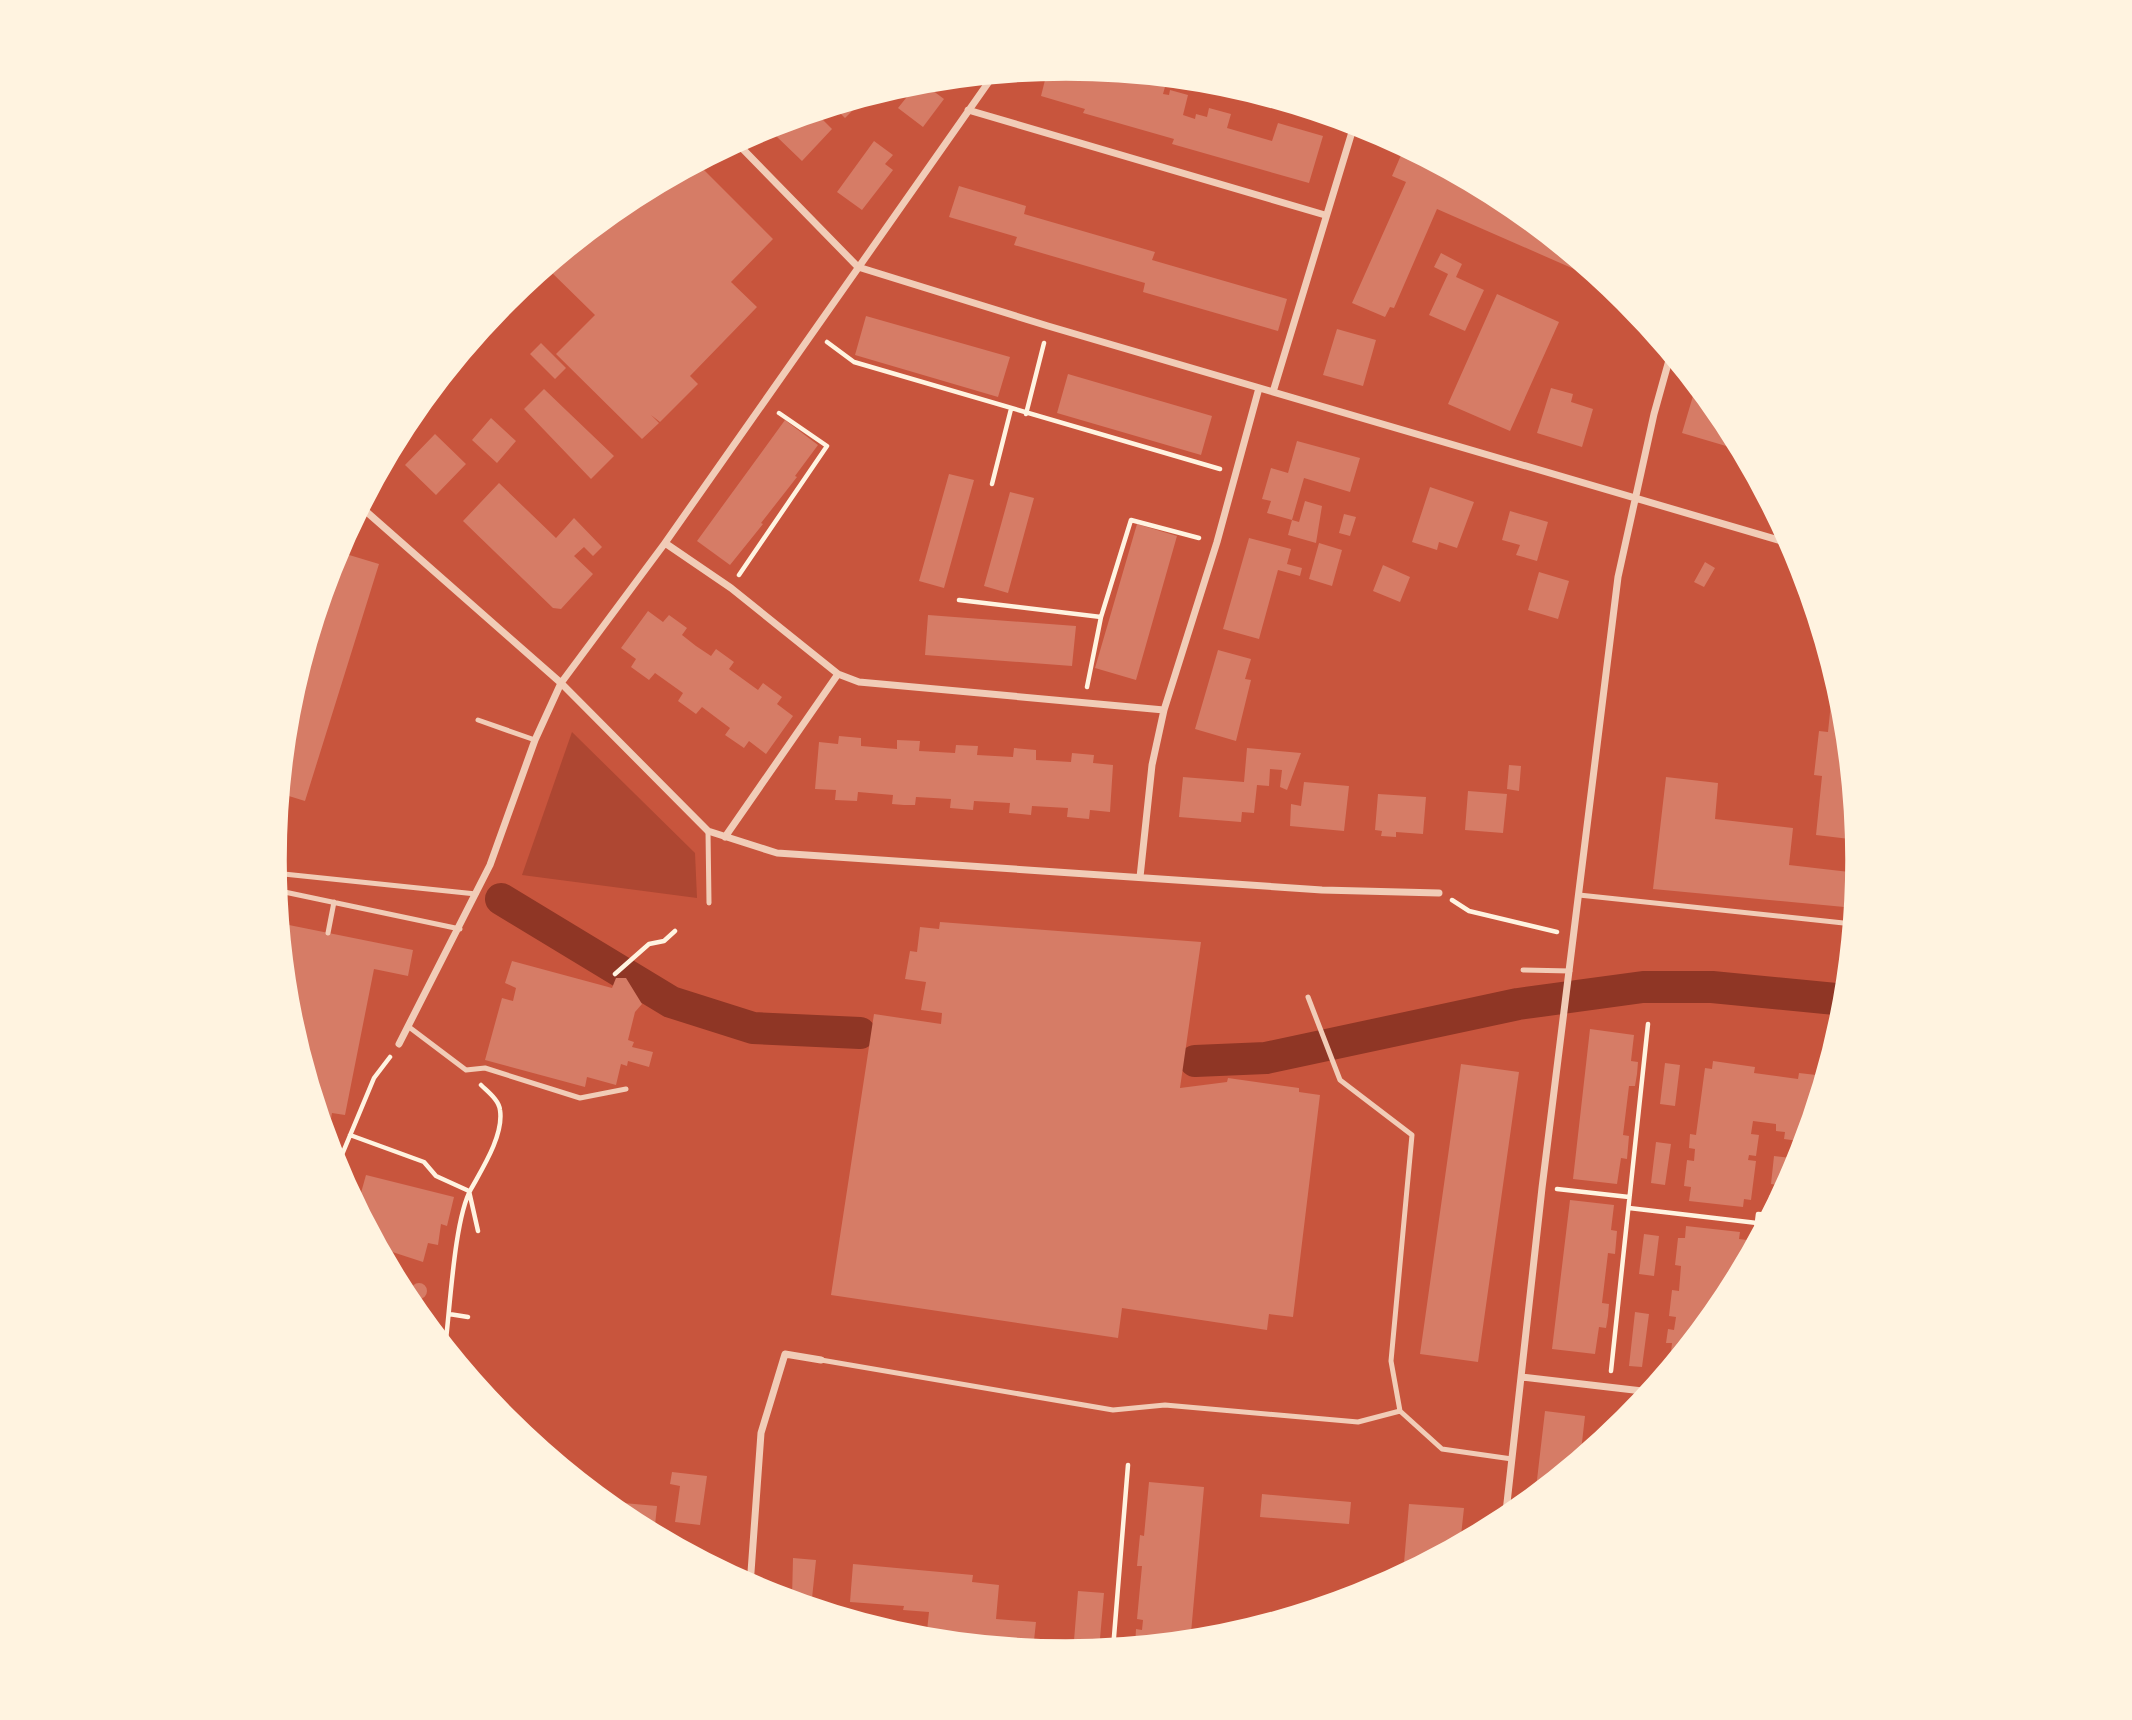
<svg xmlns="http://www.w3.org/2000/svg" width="2132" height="1720" viewBox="0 0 2132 1720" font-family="'Space Grotesk',sans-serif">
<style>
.green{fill:#ae4732}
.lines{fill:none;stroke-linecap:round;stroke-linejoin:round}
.canal{stroke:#8f3625;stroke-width:32}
.building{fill:#d67c66}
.path{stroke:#fff3e0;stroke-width:4.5}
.service{stroke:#f1ccb7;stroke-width:5}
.minor{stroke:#f1ccb7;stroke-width:7}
.rim{fill:none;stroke:#fff3e0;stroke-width:3.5}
</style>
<rect width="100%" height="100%" fill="#c8553d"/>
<path class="green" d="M 572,732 L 695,853 L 697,898 L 522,875 Z"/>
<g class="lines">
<path class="canal" d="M 501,899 L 671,1002 L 753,1028 L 860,1033
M 1195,1061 L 1266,1058 L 1518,1004 L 1643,987 L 1712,987 L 1846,1000"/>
</g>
<path class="building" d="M 1066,67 L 1121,72 L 1120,75 L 1165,87 L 1163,94 L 1169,95 L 1170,90 L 1188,95 L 1183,115 L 1195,119 L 1196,114 L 1207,117 L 1209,108 L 1231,114 L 1227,128 L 1272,141 L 1278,123 L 1323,136 L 1309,183 L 1172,144 L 1174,139 L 1083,113 L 1085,109 L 1041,96 L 1048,68 Z
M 920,81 L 944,99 L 923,127 L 898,108 L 910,93 L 906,90 L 913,82 Z
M 849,101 L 856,107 L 845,118 L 833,106 Z
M 814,111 L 832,129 L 802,161 L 775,135 L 791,118 Z
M 874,141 L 893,155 L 885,164 L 893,170 L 862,210 L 837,192 Z
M 1405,146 L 1507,200 L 1606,283 L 1437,209 L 1394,308 L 1390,307 L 1385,317 L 1352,303 L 1406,182 L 1392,176 Z
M 696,162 L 773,239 L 731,282 L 757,307 L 690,376 L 698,384 L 660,422 L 651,415 L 659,423 L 642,439 L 556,354 L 595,315 L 545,266 L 625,200 Z
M 959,186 L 1026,206 L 1024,214 L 1155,252 L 1152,260 L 1287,299 L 1278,331 L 1143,292 L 1145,283 L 1014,245 L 1017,237 L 949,217 Z
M 1441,253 L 1462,264 L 1456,277 L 1484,290 L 1465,331 L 1429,315 L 1448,274 L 1434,267 Z
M 1497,294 L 1559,322 L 1510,431 L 1448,404 Z
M 866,316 L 1010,357 L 998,397 L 855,355 Z
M 1337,329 L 1376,340 L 1363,386 L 1323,375 Z
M 541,343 L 566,368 L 555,379 L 530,354 Z
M 1068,374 L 1212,416 L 1201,455 L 1057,413 Z
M 1551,388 L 1573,394 L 1571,402 L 1593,409 L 1582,447 L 1537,433 Z
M 544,389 L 614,456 L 591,479 L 524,409 Z
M 1693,396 L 1711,401 L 1726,419 L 1743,451 L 1682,433 Z
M 491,418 L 516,441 L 497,463 L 472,440 Z
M 785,420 L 818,445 L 795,476 L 797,477 L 761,523 L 763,524 L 730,565 L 697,541 Z
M 435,434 L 466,464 L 436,495 L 405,465 Z
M 1297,441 L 1360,458 L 1350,492 L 1304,478 L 1292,520 L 1267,513 L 1271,501 L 1262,499 L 1271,468 L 1288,473 Z
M 949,474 L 974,480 L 944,588 L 919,581 Z
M 499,483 L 556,538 L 574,518 L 602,547 L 593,556 L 584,547 L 574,556 L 593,574 L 561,609 L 553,608 L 463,521 Z
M 1430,487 L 1474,502 L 1457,548 L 1439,542 L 1437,550 L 1412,542 Z
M 1010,492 L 1034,498 L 1008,593 L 984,586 Z
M 1305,501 L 1322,506 L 1316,543 L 1288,535 L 1292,520 L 1299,522 Z
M 1510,511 L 1548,522 L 1537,561 L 1516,555 L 1520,545 L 1502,540 Z
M 1344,514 L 1356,517 L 1350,536 L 1339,533 Z
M 1137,524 L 1177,536 L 1136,680 L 1095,668 Z
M 1249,538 L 1291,549 L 1287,564 L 1302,568 L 1300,576 L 1278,570 L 1259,639 L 1223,629 Z
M 1319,543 L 1342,550 L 1332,586 L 1309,579 Z
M 336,551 L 379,564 L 305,801 L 279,793 L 288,705 Z
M 1705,562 L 1715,568 L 1704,587 L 1694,582 Z
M 1383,565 L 1410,577 L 1400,602 L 1373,591 Z
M 1539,572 L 1569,581 L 1558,619 L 1528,610 Z
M 648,611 L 663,622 L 669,615 L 687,628 L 682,635 L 696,646 L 711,656 L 716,649 L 734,662 L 729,669 L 758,690 L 763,683 L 782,697 L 777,704 L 793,716 L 766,754 L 749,741 L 744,748 L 725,735 L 730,728 L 702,707 L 696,714 L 678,701 L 683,693 L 655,673 L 649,680 L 631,667 L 636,659 L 621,648 Z
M 928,615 L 1076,626 L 1072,666 L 925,655 Z
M 1218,650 L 1251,659 L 1245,679 L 1251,680 L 1236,741 L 1195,729 Z
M 1834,673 L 1844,706 L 1858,840 L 1816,835 L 1822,776 L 1814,775 L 1819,731 L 1828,732 Z
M 839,736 L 861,738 L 861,746 L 897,749 L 897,740 L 920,741 L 919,751 L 955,753 L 956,745 L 978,746 L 977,755 L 1013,757 L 1014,748 L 1036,750 L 1036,760 L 1071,762 L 1072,753 L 1094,755 L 1093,763 L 1113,765 L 1110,812 L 1090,810 L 1089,819 L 1067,817 L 1068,808 L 1032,806 L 1031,815 L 1021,814 L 1009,813 L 1010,803 L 974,801 L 973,810 L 950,808 L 951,799 L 916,797 L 915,805 L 904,805 L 892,804 L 893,795 L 858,792 L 857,801 L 835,800 L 836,790 L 815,789 L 819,742 L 838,744 Z
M 1247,748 L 1301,753 L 1287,790 L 1280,787 L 1282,770 L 1270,769 L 1269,786 L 1257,785 L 1254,813 L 1242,812 L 1241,822 L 1179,817 L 1183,777 L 1244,782 Z
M 1509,765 L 1521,766 L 1519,791 L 1507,789 Z
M 1666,777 L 1718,783 L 1715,819 L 1793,828 L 1789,865 L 1858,873 L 1855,908 L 1653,889 Z
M 1304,782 L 1349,786 L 1344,831 L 1290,826 L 1291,804 L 1301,806 Z
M 1468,791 L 1507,794 L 1503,833 L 1465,830 Z
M 1378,794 L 1426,797 L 1423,834 L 1396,832 L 1396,837 L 1381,836 L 1382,831 L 1375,830 Z
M 940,922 L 1201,942 L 1180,1088 L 1227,1082 L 1228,1078 L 1299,1088 L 1299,1092 L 1320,1095 L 1293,1317 L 1269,1314 L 1267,1330 L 1122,1308 L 1118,1338 L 831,1295 L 874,1014 L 941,1024 L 942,1013 L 921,1010 L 926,982 L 905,979 L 910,951 L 917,952 L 920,927 L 939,929 Z
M 279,923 L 413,950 L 408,976 L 374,969 L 345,1115 L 332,1113 L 327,1143 L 319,1110 L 288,1014 Z
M 512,961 L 612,988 L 616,978 L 626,978 L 642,1004 L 635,1012 L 628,1040 L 634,1042 L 632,1047 L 653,1052 L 649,1067 L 628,1061 L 627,1066 L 621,1064 L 616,1085 L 587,1077 L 585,1087 L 485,1060 L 502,998 L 513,1001 L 516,988 L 505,983 Z
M 1590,1029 L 1634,1035 L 1631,1061 L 1638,1062 L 1637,1074 L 1635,1086 L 1629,1086 L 1623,1135 L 1629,1136 L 1627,1159 L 1621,1158 L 1617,1184 L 1573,1179 Z
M 1713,1061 L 1755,1067 L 1754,1073 L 1798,1079 L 1799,1073 L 1825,1076 L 1806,1142 L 1784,1139 L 1785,1132 L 1776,1131 L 1776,1124 L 1753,1121 L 1751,1134 L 1759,1135 L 1756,1156 L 1749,1155 L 1748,1160 L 1756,1161 L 1751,1200 L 1744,1199 L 1743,1207 L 1689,1201 L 1691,1187 L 1684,1186 L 1687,1160 L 1694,1161 L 1695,1149 L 1689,1148 L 1690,1134 L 1696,1135 L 1705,1068 L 1712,1069 Z
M 1665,1063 L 1680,1065 L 1675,1106 L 1660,1104 Z
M 1461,1064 L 1519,1072 L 1478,1362 L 1420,1354 Z
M 1656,1142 L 1671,1144 L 1665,1185 L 1651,1183 Z
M 1774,1156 L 1800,1159 L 1787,1186 L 1771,1184 Z
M 366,1175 L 454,1197 L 447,1226 L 441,1224 L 438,1245 L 428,1243 L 423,1262 L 377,1247 L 351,1197 L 359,1200 Z
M 1769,1195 L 1782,1196 L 1774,1210 L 1767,1209 Z
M 1570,1200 L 1614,1205 L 1611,1230 L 1617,1231 L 1615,1254 L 1608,1253 L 1602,1303 L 1609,1304 L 1608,1316 L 1606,1328 L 1599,1327 L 1595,1354 L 1552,1349 Z
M 1686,1226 L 1740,1232 L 1739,1239 L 1747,1240 L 1743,1268 L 1726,1301 L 1669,1370 L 1672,1343 L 1666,1343 L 1668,1329 L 1674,1330 L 1676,1317 L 1669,1316 L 1672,1290 L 1679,1291 L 1681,1266 L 1675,1265 L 1678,1238 L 1685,1238 Z
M 1644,1234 L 1659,1236 L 1654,1276 L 1639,1274 Z
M411 1291a8 8 0 1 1 16 0a8 8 0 1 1-16 0Z
M409 1306a7 7 0 1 1 14 0a7 7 0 1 1-14 0Z
M 1635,1312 L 1649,1314 L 1642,1367 L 1629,1366 Z
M 1545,1411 L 1585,1416 L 1580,1460 L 1535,1497 Z
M 672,1472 L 707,1476 L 700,1525 L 675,1522 L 680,1486 L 670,1484 Z
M 1149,1482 L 1204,1487 L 1191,1633 L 1227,1636 L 1135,1647 L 1136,1629 L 1142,1630 L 1143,1620 L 1137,1619 L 1142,1566 L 1137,1566 L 1140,1535 L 1144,1536 Z
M 1262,1494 L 1351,1502 L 1349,1524 L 1260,1517 Z
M 612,1502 L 657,1506 L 654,1535 L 625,1520 L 611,1508 Z
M 1409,1504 L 1464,1508 L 1460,1545 L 1403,1575 Z
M 793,1558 L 816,1560 L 811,1608 L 799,1604 L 800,1598 L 792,1598 Z
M 853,1564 L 973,1575 L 972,1582 L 999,1585 L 996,1619 L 1036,1622 L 1033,1650 L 926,1640 L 929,1612 L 903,1610 L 904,1606 L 850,1602 Z
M 1078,1591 L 1104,1593 L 1099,1650 L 1073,1653 Z"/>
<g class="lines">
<path class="path" d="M 827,342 L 854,362 L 1220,469
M 1026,414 L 1044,343
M 992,484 L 1011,409
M 739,575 L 827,446 L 779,413
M 959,600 L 1101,617
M 1087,687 L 1101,617 L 1131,520 L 1199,538
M 1452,900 L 1469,911 L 1557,932
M 615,974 L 649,944 L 664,941 L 675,931
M 350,1135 L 424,1162 L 436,1176 L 469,1191 L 478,1231
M 336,1169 L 374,1078 L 390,1057
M 1557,1189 L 1629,1197
M 1629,1208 L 1757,1223
M 1754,1247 L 1758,1214 L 1771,1215
M 449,1314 L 468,1317
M 445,1348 C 450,1311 454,1219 471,1189 C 482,1169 504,1135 500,1110 C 499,1100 488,1092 481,1085
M 1611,1371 L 1648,1024
M 1113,1649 L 1128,1465"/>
<path class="service" d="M 478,720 L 535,740
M 708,831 L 709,903
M 274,873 L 476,894
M 275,890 L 460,929
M 1579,895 L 1853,924
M 328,933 L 334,902
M 1523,970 L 1570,971
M 1308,997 L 1340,1080 L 1412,1135 L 1391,1361 L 1400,1411
M 409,1027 L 466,1070 L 485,1068 L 580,1098 L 626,1089
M 821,1360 L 1113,1410 L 1165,1405 L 1358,1422 L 1400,1411 L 1442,1449 L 1512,1459"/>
<path class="minor" d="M 968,110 L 1325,215
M 735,141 L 858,267 L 1048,326 L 1792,544
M 1273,392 L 1355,122
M 360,506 L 561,683 L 708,831 L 777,853 L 1322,890 L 1439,893
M 665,543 L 731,588 L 838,674 L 859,682 L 1164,710
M 725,837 L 838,674
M 1140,877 L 1152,765 L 1164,710 L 1217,542 L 1259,388
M 399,1044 L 490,865 L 535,740 L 561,683 L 665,543 L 995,73
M 1521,1377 L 1651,1392
M 1505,1521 L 1542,1188 L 1618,577 L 1654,414 L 1671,353
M 750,1586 L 761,1433 L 785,1354 L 821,1360"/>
</g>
<path d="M0 0H2132V1720H0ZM285 860a781 781 0 1 1 1562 0a781 781 0 1 1-1562 0Z" fill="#fff3e0" fill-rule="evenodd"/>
<path class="rim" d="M285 860a781 781 0 1 1 1562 0a781 781 0 1 1-1562 0Z"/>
</svg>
